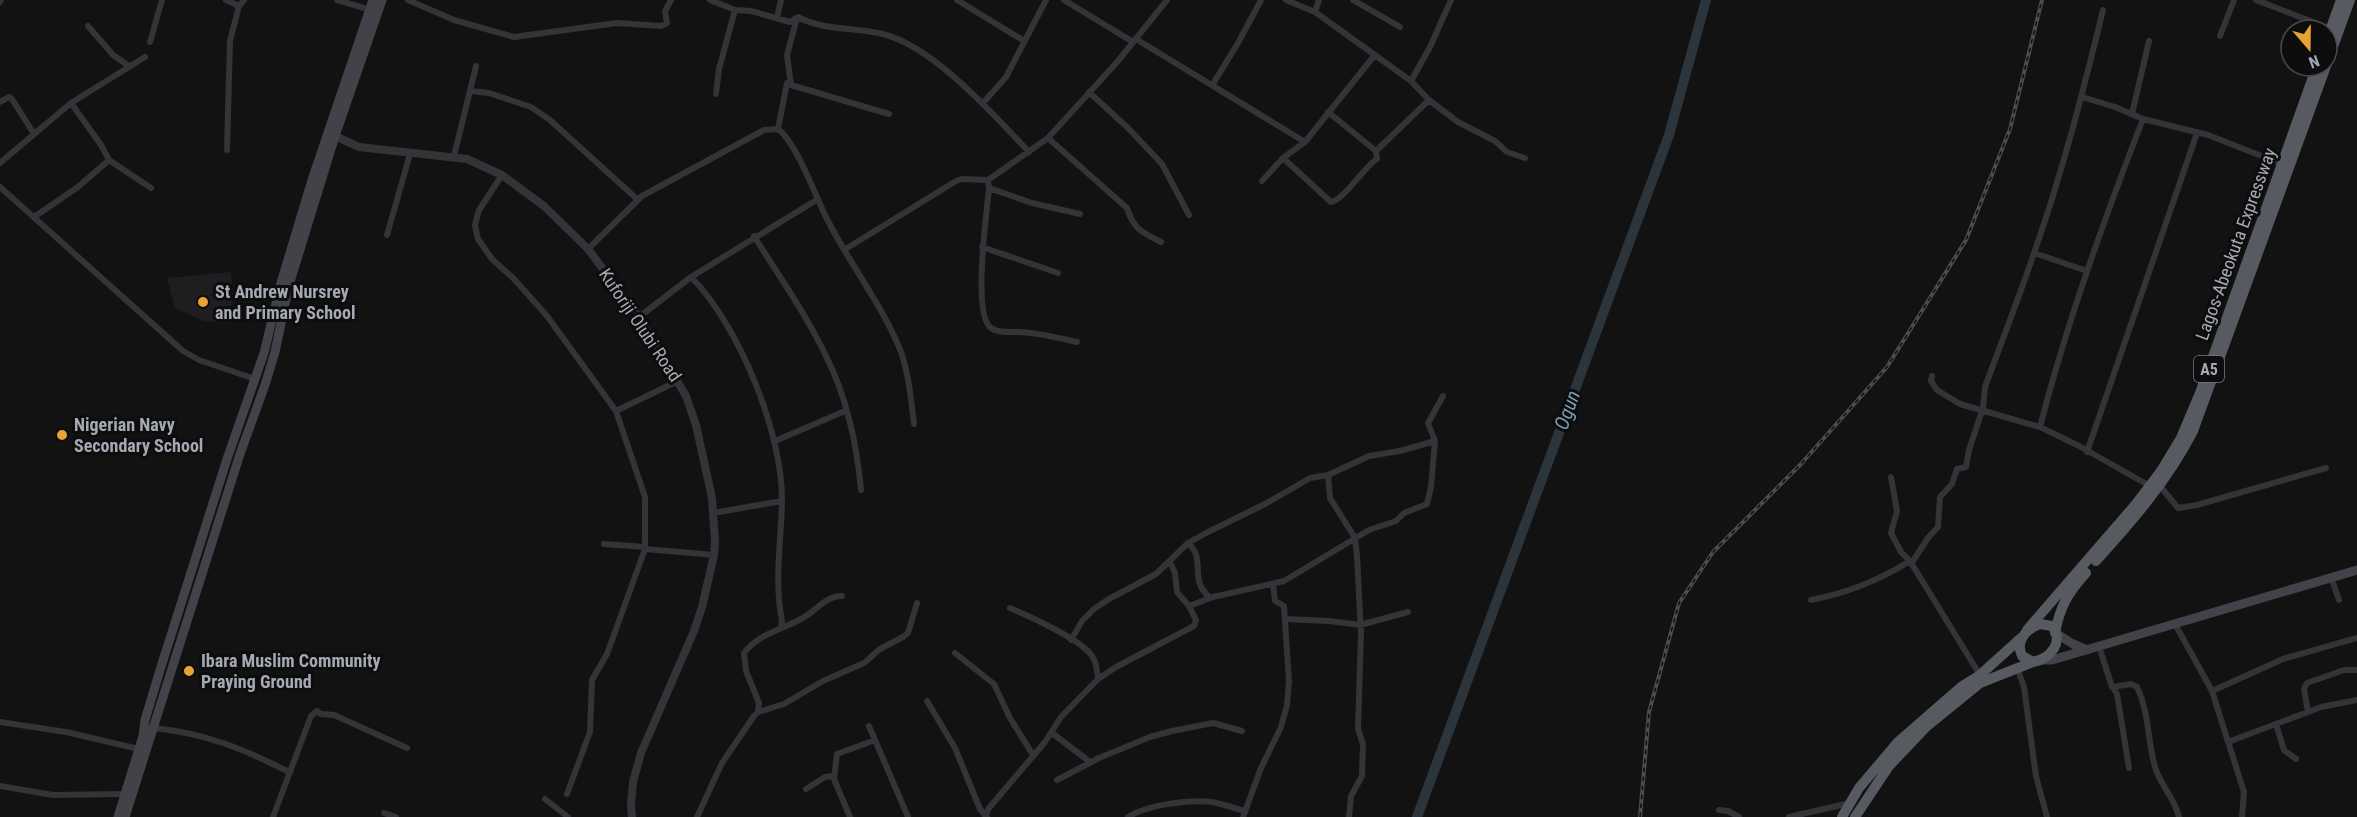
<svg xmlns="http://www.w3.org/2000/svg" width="2357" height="817" viewBox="0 0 2357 817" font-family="'Roboto Condensed',sans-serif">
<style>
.built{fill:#1e1e20}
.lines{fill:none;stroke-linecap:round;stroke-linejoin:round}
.river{stroke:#2c353b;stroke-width:10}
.minor{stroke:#333438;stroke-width:6}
.tertiary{stroke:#333438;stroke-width:8}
.secondary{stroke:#414348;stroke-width:9}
.trunk{stroke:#575a60;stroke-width:10}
.rail-casing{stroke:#4a4c51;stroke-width:4}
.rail{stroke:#0d0d0e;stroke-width:1.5;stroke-dasharray:4.5;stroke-linecap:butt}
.poi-dot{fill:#e9a234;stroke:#0d0d0e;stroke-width:2}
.labels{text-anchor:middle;stroke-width:6;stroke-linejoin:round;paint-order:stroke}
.shield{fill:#0d0d0e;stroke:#777a82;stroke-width:1.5}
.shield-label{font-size:16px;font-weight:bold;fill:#a4a9b3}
.street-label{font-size:18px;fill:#a4a9b3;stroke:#0d0d0e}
.poi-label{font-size:18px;font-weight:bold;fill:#a4a9b3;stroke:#0d0d0e;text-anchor:start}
.water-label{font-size:20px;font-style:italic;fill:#7c99ad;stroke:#0d0d0e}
</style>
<rect width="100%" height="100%" fill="#121213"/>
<path class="built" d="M 231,272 L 233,296 L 228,323 L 203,321 L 175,308 L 167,278 Z"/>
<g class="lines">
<path class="river" d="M 1417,817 L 1669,135 L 1706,0"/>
<path class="minor" d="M 226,0 L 239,6 L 244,0
M 337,0 L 371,10
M 408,0 L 454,20 L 514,37 L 617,23 L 661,26 L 667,23 L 665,11 L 671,0
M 710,0 L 735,10 L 751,11 L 790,22 L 798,17 C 824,31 855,27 883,34 C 934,47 993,114 1029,152
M 957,0 L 1024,41
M 1064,0 L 1133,42
M 1286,0 L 1315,12 L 1411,81 L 1429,100 L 1458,122 L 1495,141 L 1507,152 L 1525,158
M 1353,0 L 1400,27
M 2256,0 L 2331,29
M 0,2 L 1,0
M 1315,12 L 1319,0
M 777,18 L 781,0
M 88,26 L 113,55 L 129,66
M 2220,36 L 2234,0
M 1136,39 L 1305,142
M 150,42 L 162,0
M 1411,81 L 1430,47 L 1451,0
M 1213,84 L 1238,43 L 1261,0
M 791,85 L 889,114
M 471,91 L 489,93 L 531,107 L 550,120 L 637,199
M 1089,92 L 1129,129 L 1162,164 L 1189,215
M 716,94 L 719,69 L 735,10
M 2082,97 L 2115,107 L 2143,119 L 2208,135 L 2282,164
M 0,102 L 9,97 L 12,99 L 34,134
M 71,103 L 101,145 L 109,160 L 151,188
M 983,103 L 1006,77 L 1046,0
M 2132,114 L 2149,41
M 778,129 L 787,83 L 791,85 L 787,55 L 797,18
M 1048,138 L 1127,208 C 1134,230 1142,232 1161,242
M 227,150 L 230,41 L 239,6
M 1376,151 L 1429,100
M 454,156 L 476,66
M 1283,158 L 1331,202 C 1344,200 1364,167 1377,159 L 1376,151 L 1328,112
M 0,163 L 71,103 L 145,57
M 502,175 L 479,210 L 475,225 L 478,239 L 492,259 L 514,279 L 547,316 L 616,411 L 645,497 L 645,549 L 607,654 L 592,680 L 590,732 L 567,794
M 988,180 L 989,188 C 987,211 972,315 991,328 C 998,333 1009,332 1018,332 C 1037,332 1057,338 1077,342
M 1262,181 L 1283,158 L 1305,142 L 1374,56
M 0,187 L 183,351 L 199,360 L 255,379
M 989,188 L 1032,203 L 1080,214
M 34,217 L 78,187 L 109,160
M 387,235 L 410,154
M 754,236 C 779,276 806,314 826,356 C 846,396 857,445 861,490
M 982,247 L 1058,273
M 588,249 L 642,196 L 764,130 L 778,129 C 797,143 816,198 828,221 C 850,264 884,308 901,352 C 909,375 911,400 914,424
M 844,250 L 956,181 L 962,179 L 988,180 L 1048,138 L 1118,61 L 1167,0
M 2034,253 L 2087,271
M 691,277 C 739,325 783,434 782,502 C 781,543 774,581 782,621 L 781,627
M 639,317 L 691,277 L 818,199
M 1932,376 L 1931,381 L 1937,390 L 1960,404 L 2040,427 L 2079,446 L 2150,486
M 1983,409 L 1985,387 C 2001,343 2019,298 2034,253 C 2062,174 2083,92 2103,10
M 616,411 L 678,381
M 2040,427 C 2067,322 2104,220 2143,119
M 775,441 L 845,411
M 2087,452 L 2197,133
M 1328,475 L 1330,498 L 1355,538 L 1357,556 L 1361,633 L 1358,729 L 1363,744 L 1362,776 L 1351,796 L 1349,817
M 1891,477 L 1897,511 L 1891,533 L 1901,552 L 1910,561 L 1980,675
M 2160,486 L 2178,508 L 2197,505 L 2326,468
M 713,513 L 782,501
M 1188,543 C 1201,554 1196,567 1199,581 C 1200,588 1205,593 1210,598
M 604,544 L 645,547
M 645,549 L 714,555
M 1911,564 L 1928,538 L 1938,527 L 1940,497 L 1952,484 L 1957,469 L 1966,467 L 1969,450 L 1982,411
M 2331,577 L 2339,600
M 1811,600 C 1848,593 1878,581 1910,561
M 1189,606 L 1213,597 L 1284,581 L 1369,530 L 1396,521 L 1404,513 L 1427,504 L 1431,487 L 1435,441 L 1428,423 L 1443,396
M 1010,608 C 1029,616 1082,640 1092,656 C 1097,663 1097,671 1098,679
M 1285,619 L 1329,621 L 1360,625 L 1408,612
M 2175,624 L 2212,691 L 2244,792 L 2242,817
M 1071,640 L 1082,621 L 1094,609 L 1109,599 L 1156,574 L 1188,543 L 1206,533 L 1265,504 L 1310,478 L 1328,475 L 1369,456 L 1400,451 L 1435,441
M 2099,646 L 2111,684 L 2117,694 L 2129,768
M 955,653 L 994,684 L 1010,718 L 1033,755
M 2018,670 L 2024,687 L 2036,776 L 2047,817
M 2112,687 L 2131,684 L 2137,687 C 2150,714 2147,743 2156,770 C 2162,787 2175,799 2179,817
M 2212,691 L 2283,659 L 2357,638
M 927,701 L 955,748 L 980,809 L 987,817
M 758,712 L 759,703 L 746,671 L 744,653 C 758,634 781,630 801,619 C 815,612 825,596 842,596
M 2308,712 L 2304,689 L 2307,683 L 2344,670 L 2357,670
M 0,722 L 66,732 L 139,749
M 2276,724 L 2284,750 L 2296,759
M 869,726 L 908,817
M 154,728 C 207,734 242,748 289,772
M 1052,733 L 1090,762
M 2228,742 L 2321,707 L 2357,700
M 1057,780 L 1099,758 L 1150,737 L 1172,731 L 1213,723 L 1242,731
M 0,786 L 53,795 L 124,794
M 806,789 L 825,777 L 834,776
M 545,799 L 568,817
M 1719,810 L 1728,811 L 1739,817
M 384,813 L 396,817
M 273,817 L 311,716 L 317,711 L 321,714 L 334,715 L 407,748
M 697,817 L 722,763 L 754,716 L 758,712 L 784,704 L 823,681 L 864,663 L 880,649 L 903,637 L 908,633 L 917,603
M 850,817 L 834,779 L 837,754 L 875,740
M 985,817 L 989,808 L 1045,742 L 1061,717 L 1098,679 L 1116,667 L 1194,626 L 1196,620 L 1189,606 L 1177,592 L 1175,573 L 1170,562
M 1128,817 C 1147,805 1190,799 1212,802 C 1223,804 1234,808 1245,811
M 1243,817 L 1261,768 L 1281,727 L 1287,705 L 1289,681 L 1284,606 L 1275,601 L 1273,584
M 1789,817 L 1850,803"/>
<path class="tertiary" d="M 335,136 L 359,147 L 467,159 L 502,175 L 544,206 L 588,249 L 639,317 L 686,396 L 696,425 L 712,498 L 715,541 L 714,555 L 702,607 L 694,631 L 641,753 L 633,782 L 631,804 L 632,817"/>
<path class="secondary" d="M 2057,634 L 2073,644 L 2087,650
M 2042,660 L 2052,660 L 2069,655 L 2357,570
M 118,817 L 143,736 L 145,720 L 160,670 L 227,459 L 264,353 L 281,283 L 312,180 L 373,0
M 125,817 L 240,454 L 265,385 L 275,352 L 289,285 L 335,136 L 382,0"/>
<path class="trunk" d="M 2327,39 L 2341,0
M 2327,63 L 2350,0
M 2096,561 C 2133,520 2168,480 2193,431 L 2326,66
M 2040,624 L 2052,626 C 2064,641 2052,658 2033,662 L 2022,656 C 2015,641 2026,629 2040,624 Z
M 2027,630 L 2136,504 L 2161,471 L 2181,438 L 2200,393 L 2317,66
M 2055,633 C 2060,606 2068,593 2086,573
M 1842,817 L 1859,788 L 1898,742 L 1961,687 L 1980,675 L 2021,638
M 1855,817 L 1889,766 L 1927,726 L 1980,683 L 2033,662"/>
<g class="rail-casing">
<path id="rail" d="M 1640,817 L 1649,712 L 1679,603 L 1713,552 L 1801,464 L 1887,367 L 1966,240 L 2010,129 L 2042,0"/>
</g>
<use href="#rail" class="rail"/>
</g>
<g class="poi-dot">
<circle cx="203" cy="302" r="6"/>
<circle cx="62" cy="435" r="6"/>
<circle cx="189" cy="671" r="6"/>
</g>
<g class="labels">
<rect class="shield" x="2194" y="356" width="30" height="26" rx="4.5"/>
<g class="shield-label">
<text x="2209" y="375">A5</text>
</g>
<g class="street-label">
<text transform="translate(2236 244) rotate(-70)" y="6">Lagos-Abeokuta Expressway</text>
<text transform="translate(640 325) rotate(56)" y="6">Kuforiji Olubi Road</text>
</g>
<g class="poi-label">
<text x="215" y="298">St Andrew Nursrey<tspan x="215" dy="21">and Primary School</tspan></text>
<text x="74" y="431">Nigerian Navy<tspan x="74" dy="21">Secondary School</tspan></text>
<text x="201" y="667">Ibara Muslim Community<tspan x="201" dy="21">Praying Ground</tspan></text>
</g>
<g class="water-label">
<text transform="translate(1567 410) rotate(-70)" y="7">Ogun</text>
</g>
</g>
<g transform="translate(2309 48) rotate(160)"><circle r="28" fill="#0d0d0e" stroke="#494b50" stroke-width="1.5"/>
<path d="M0-4.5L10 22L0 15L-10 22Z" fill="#e9a234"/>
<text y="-9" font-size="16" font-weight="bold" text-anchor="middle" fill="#a4a9b3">N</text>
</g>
</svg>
